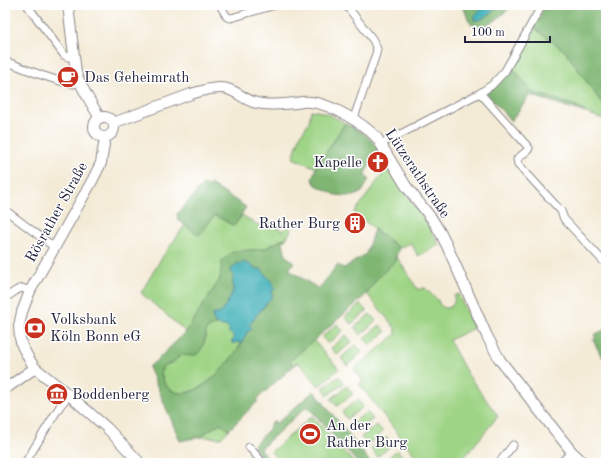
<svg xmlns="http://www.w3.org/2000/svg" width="611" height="468" viewBox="0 0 611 468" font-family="'Old Standard TT',serif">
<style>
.green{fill:#9ed485;stroke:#607b60}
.forest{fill:#7eb672;stroke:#506c56;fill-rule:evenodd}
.water{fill:#3eafb7;stroke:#306879}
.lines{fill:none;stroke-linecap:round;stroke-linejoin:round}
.street-casing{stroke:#8b8689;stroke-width:9}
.secondary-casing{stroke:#8b8689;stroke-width:12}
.street{stroke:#fff;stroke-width:7}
.secondary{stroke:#fff;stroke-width:10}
.labels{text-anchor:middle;stroke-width:3;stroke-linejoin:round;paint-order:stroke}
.poi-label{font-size:15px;fill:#22223b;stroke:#fff;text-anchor:start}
.street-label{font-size:15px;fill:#22223b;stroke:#fff}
</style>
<rect width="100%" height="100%" fill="#fff"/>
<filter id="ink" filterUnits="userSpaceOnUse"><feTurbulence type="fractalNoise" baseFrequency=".025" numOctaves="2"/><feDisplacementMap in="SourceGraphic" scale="8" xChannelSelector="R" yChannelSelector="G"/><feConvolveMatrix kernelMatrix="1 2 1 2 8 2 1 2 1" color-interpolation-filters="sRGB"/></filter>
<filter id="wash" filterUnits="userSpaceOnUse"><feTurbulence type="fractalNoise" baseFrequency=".012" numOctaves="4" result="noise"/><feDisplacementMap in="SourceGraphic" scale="16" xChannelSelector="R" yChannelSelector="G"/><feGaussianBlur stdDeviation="0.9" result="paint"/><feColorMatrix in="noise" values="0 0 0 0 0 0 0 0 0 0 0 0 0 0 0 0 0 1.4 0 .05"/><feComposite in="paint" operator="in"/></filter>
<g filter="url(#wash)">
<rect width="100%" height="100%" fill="#f4ebd7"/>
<path class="green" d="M 533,27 L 565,51 L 606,109 L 603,119 L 586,113 L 576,106 L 532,92 L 511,66 Z
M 311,110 C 323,111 334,117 345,123 L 316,168 L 293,158 L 300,136 L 309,122 Z
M 387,168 C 404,193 425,217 439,245 L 418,256 L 411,243 L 399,248 L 354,213 Z
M 215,215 L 234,226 L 242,215 L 256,224 L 261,225 L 267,222 L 271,223 L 283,231 L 288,226 L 292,229 L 287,237 L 264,249 L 236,251 L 222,267 L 220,279 L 186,332 L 141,293 L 159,262 L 185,225 L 199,235 Z
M 396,256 L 398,259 L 418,290 C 420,289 422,288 425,288 C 427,289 434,298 438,300 C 441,313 457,309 454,296 L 458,294 L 474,328 L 449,340 L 468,375 L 498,416 L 460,463 L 421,463 L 359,384 L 363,381 L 354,369 L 396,334 L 395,328 L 367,294 L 375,281 L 394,262 Z
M 360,304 L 367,311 L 351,324 L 345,317 Z
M 370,314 L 376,321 L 361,335 L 355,327 Z
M 337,324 L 343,331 L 328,344 L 322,337 Z
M 216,325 L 228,327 L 236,342 L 242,343 C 237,350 233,357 227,363 C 217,376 193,398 176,392 C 172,391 168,389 166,385 C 163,381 160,373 162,368 C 165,362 175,365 179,356 C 183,355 192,355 197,354 C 201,349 205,342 206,336 C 206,333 205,332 207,329 C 209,327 213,326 216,325 Z
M 380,325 L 386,332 L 370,345 L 364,338 Z
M 346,335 L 352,342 L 337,355 L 331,348 Z
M 313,340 L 339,369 L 319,386 L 298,362 L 297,362 L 293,365 L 290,361 Z
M 356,345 L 362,352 L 347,366 L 341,358 Z
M 339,376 L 344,383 L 328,395 L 323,388 Z
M 347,386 L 353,394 L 337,406 L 331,399 Z
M 358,399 L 363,407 L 347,419 L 342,412 Z
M 367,412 L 373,419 L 357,431 L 351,424 Z
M 312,416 L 354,463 L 281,463 L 271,452 Z
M 220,423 L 229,430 L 221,438 L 200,437 Z
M 377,425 L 383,432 L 367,445 L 361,437 Z
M 387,437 L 393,444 L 377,457 L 371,449 Z
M 397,450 L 403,457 L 396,463 L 382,463 Z"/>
<path class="forest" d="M 458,5 L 486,5 L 474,16 L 499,5 L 513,5 L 496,20 L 483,27 L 471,24 L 469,21 L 464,9 Z
M 546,5 L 606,5 L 606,120 L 603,119 L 606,109 L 565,51 L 533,27 Z
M 511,66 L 532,92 L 576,106 L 586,113 L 530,95 L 511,121 L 486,93 C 497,86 504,77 511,66 Z
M 345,123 L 363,133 L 379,148 C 375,157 369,166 364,175 L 369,179 L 362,192 L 354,196 L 347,196 L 336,195 L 316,185 L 312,179 L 316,168 Z
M 210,184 L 246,207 L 234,226 L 215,215 L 199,235 L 178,220 L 177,214 L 203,185 L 206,185 L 209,187 Z
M 374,229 L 399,248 L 394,262 L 375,281 L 367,294 L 290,361 L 293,365 L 297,362 L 298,362 L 257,399 L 258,401 L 229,430 L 220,423 L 200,437 L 180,441 L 149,367 L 158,359 L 186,332 L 220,279 L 222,261 L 231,253 L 236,251 L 264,249 L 287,237 L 283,242 L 286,256 L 294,262 L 289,270 L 319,289 L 337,265 L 344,268 L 366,254 ZM 243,262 L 251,265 L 257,269 L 261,269 L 273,285 L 272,290 L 271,292 L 273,296 L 266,302 L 265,306 L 259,311 L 258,314 L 255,317 L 249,325 L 251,328 C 246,332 245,337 241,343 C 239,348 236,352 233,356 C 224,369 201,392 185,393 C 180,394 174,392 170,389 C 164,386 161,377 161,371 C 163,361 173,367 179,356 C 184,354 190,357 195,355 C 201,353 204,344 205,338 C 206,335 205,331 207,329 C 209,327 213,326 216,325 L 215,324 L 212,316 L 214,314 L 221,314 C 224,307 230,300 232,293 C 234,286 231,282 234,276 L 231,270 L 232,268 L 236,265 L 236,264 L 239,265 Z
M 606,329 L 606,355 L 602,357 L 593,340 L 596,339 L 594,335 Z
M 314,391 L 371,463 L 358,463 L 307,406 L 260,449 L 272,463 L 265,463 L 253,446 L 270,428 L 269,426 L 274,421 L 277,423 Z"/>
<path class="water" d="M 486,5 L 499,5 C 493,11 483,22 474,20 L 474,16 Z
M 243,262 L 251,265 L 256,269 L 261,269 C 266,277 272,279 275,289 L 271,292 L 273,296 C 266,303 261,310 255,317 C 252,320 253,322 249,325 L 252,328 L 251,330 L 247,332 L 242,343 L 236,342 L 233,344 L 231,342 L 234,339 C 233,336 232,334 229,333 L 228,327 L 215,324 L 212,315 L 221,313 C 224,307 233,296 233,289 C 234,284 231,282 234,276 L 231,270 L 232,268 L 236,266 L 237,263 L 239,264 Z"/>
</g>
<g filter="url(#ink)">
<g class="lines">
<g class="street-casing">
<path id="street" d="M 27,5 L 64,55 L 68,57 L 74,57
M 220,5 L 227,17 L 231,18 L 275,5
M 346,5 L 373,40 L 377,49 L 376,54 L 355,115 L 352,118
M 5,61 L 41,75 L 63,82 L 74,84 L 80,82
M 480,93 L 529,148 L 528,150 L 517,159 L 518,164 L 561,211 L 564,219 L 606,264
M 381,144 L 480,93 L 492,85 L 505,71 L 542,5
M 5,210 L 54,247
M 5,298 L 17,290 L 22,288 L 30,291
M 249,447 L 263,463
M 25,463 L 60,406 L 69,395
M 499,463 L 513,445
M 560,463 L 572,452"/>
</g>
<g class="secondary-casing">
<path id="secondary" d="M 68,5 L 76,73 C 82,89 91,103 100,118
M94 127a10 10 0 1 1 20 0a10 10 0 1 1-20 0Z
M 113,123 L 191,94 C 202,91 219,85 230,90 C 239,93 246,101 257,103 C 269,106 283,104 296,103 C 301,102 306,101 311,102 C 331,104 363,123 377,138 L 406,186 L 432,219 L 440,232 L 447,246 L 487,336 L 500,360 L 538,409 L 572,452 L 584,463
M 105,138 L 101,163 L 92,181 L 30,291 L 22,312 L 19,326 L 20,338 L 22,346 L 29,359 L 35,368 L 69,395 L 107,428 L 140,463
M 5,389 L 35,368"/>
</g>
<use href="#street" class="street"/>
<use href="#secondary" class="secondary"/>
</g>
</g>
<defs>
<g id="cafe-disc" transform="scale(1.15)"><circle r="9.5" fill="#c8321e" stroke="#fff"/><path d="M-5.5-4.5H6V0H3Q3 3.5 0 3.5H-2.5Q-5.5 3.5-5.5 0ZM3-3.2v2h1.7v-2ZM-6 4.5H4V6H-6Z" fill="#fff"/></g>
<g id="church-disc" transform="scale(1.15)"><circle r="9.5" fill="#c8321e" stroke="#fff"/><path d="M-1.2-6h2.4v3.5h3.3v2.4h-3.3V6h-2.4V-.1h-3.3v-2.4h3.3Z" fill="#fff"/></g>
<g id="building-disc" transform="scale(1.15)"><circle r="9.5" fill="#c8321e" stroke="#fff"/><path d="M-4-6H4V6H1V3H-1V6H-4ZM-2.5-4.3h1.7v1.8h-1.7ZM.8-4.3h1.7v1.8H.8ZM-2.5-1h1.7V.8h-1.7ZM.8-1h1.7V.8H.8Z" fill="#fff"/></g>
<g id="bank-disc" transform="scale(1.15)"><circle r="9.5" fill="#c8321e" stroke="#fff"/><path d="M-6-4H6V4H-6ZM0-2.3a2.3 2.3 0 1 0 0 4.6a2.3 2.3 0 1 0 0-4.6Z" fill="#fff"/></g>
<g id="museum-disc" transform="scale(1.15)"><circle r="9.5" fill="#c8321e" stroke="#fff"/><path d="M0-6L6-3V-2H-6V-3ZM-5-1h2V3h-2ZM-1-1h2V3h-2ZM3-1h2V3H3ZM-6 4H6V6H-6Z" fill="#fff"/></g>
<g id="stadium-disc" transform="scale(1.15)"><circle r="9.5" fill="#c8321e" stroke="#fff"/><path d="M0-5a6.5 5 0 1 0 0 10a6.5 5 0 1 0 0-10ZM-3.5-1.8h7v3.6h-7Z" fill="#fff"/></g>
</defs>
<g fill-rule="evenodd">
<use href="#cafe-disc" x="68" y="77"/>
<use href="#church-disc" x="378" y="162"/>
<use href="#building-disc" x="355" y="223"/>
<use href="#bank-disc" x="35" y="328"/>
<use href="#museum-disc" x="57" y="394"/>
<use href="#stadium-disc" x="310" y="434"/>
</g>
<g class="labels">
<g class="poi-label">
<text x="84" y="82">Das Geheimrath</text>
<text x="362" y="167" text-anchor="end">Kapelle</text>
<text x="340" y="228" text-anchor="end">Rather Burg</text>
<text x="50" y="324">Volksbank<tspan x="50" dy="17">Köln Bonn eG</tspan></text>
<text x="72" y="399">Boddenberg</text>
<text x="326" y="430">An der<tspan x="326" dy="17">Rather Burg</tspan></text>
</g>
<g class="street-label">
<text transform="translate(418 173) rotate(56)" y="5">Lützerathstraße</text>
<text transform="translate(56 212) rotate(-61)" y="5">Rösrather Straße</text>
</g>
</g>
<rect width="611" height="468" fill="none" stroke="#fff" stroke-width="20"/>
<path d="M465 36v6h85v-6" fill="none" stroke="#22223b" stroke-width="2"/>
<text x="471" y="36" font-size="12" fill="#22223b" stroke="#ffffff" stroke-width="3" paint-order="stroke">100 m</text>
</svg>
